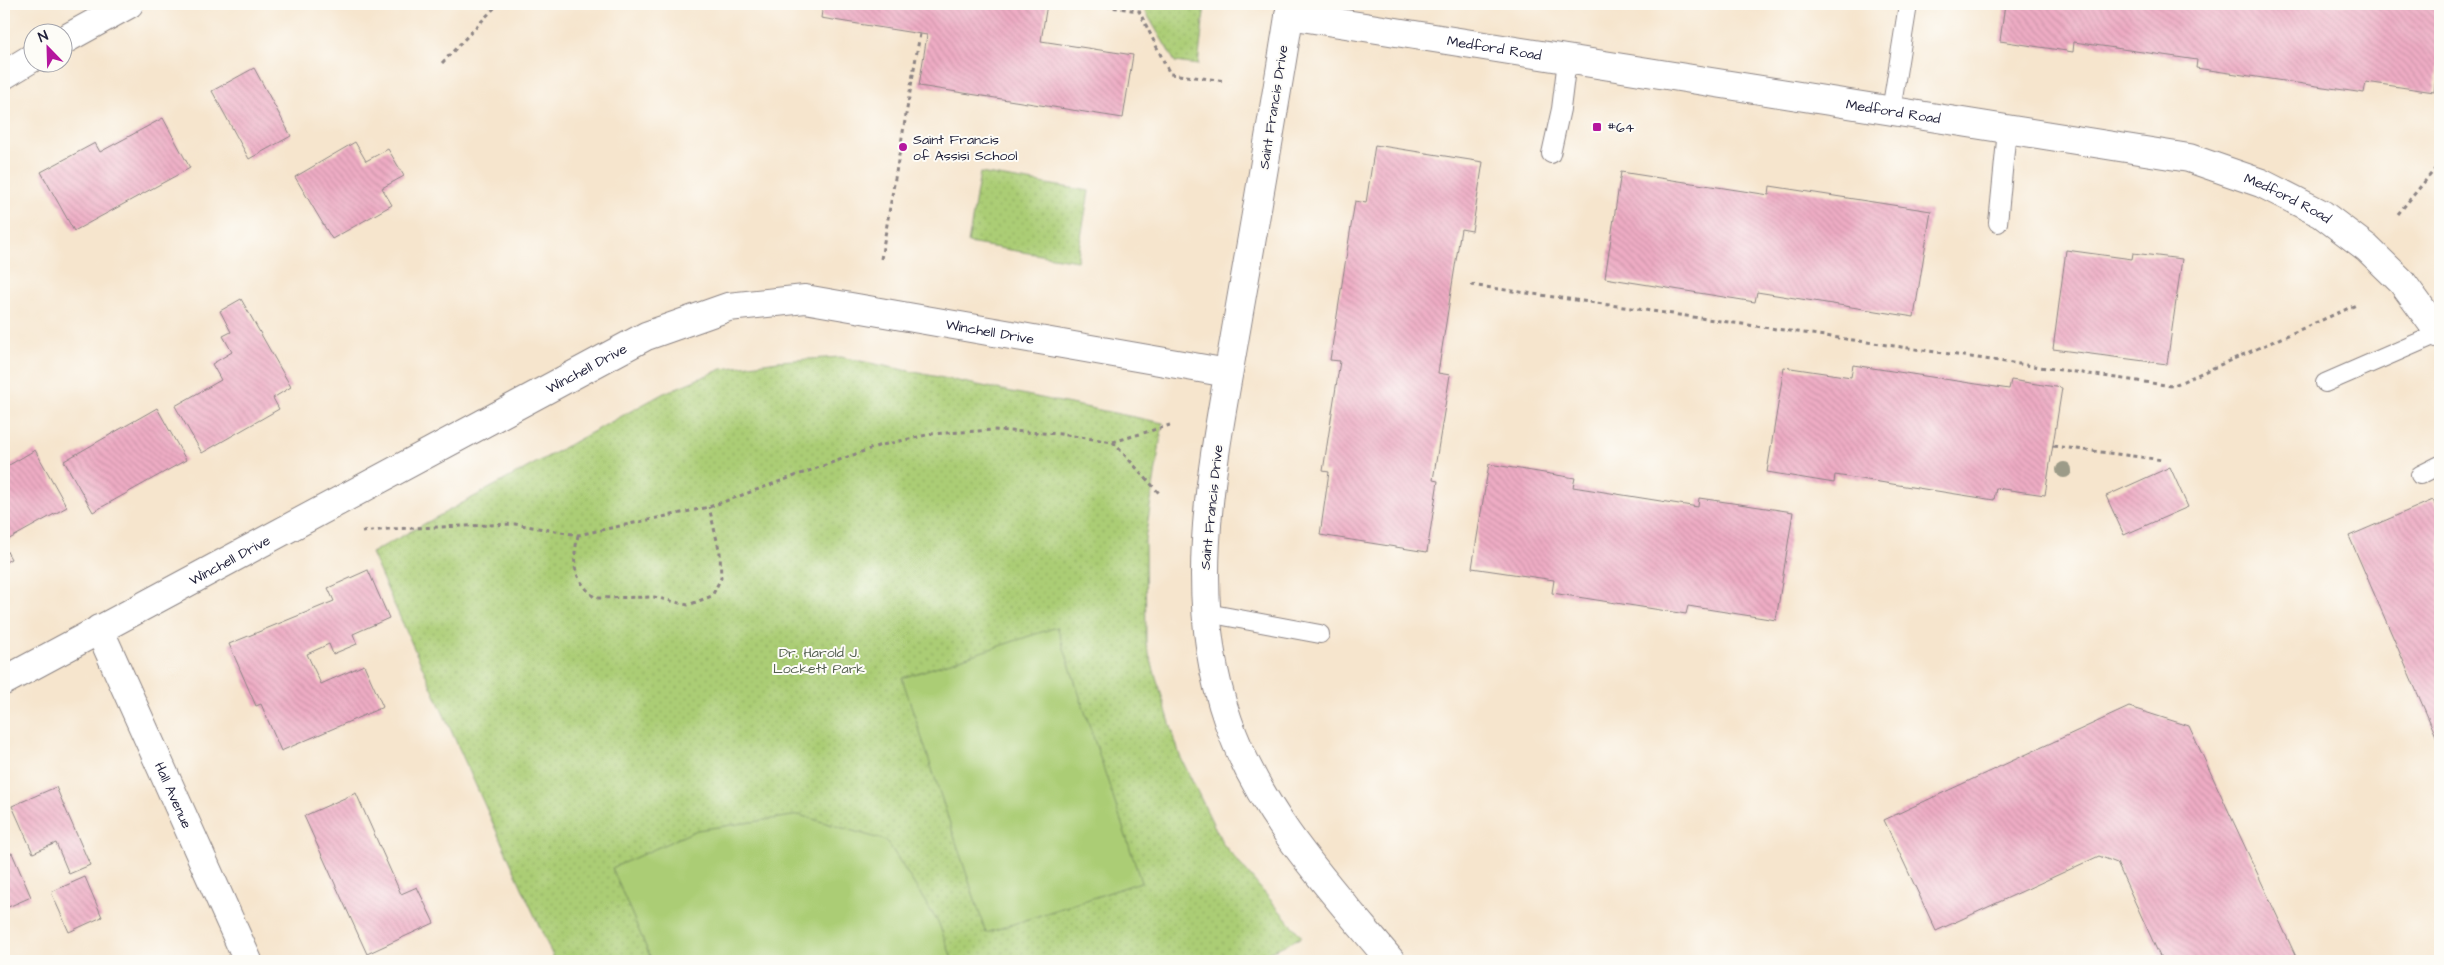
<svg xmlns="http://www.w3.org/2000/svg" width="2444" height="965" viewBox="0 0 2444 965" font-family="'Architects Daughter',sans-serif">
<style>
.park{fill:url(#park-dots);stroke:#667858}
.garden{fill:#abcd75;stroke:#667858}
.building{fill:url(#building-back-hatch)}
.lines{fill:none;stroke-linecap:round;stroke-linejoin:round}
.service-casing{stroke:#8c8484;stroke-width:20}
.minor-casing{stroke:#8c8484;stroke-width:30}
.path{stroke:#8c8484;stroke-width:3;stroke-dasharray:4 4;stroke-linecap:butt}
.service{stroke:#fff;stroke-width:18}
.minor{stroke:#fff;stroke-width:28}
.tree{fill:#9c9b88}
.poi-dot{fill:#b5179e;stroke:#fdfcf7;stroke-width:2}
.labels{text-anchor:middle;stroke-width:4;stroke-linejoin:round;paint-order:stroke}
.street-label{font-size:14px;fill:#22223b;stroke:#fdfcf7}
.poi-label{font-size:14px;fill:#22223b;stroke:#fdfcf7;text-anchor:start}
.park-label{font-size:14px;fill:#525e4f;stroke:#fdfcf7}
</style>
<defs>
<pattern id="park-dots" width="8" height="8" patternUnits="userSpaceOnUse" patternTransform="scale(1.25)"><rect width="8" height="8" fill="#abcd75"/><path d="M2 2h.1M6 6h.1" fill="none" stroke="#93b066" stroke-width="1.8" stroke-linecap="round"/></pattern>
<pattern id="building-back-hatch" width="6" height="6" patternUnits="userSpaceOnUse" patternTransform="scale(1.25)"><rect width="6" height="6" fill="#eeacc4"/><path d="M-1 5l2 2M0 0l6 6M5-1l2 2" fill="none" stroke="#cc94a9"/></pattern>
</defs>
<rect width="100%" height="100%" fill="#fdfcf7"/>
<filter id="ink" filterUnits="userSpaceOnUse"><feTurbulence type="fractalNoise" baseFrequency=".02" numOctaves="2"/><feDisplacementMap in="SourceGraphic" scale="10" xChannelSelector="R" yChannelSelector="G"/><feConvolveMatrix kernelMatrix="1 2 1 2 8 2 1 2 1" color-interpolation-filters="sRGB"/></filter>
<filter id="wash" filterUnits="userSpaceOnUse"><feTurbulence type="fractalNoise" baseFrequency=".0096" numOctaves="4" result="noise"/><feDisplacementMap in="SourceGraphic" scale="20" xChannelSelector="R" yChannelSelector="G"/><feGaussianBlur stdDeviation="1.12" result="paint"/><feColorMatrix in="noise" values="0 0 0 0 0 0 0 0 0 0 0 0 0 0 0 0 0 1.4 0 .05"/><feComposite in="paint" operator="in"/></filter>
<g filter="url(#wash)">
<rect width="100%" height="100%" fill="#f6e5cd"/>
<path class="park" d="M 1141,4 L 1205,4 L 1198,65 L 1175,62 Z
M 980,173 L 1089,191 L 1077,261 L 968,243 Z
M 841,357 L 1163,423 L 1145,540 L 1146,644 L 1180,756 L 1223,844 L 1302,937 L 1250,961 L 555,961 L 371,553 L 664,393 L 722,369 L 778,361 Z"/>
<path class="garden" d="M 1057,627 L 1141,882 L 986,933 L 902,678 Z
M 799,815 L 887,841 L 939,924 L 953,961 L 652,961 L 612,868 L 697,830 Z"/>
<g id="blocks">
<path class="building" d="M 823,4 L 1047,4 L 1041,41 L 1133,55 L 1123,118 L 919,86 L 927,35 L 821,18 Z
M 2005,4 L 2440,4 L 2440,50 L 2434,92 L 2366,82 L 2364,93 L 2196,68 L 2197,60 L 2074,42 L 2073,52 L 2000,41 Z
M 254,68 L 291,136 L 249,159 L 212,91 Z
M 163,118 L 190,168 L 74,231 L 41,172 L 95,143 L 100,152 Z
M 355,142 L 366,161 L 388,149 L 404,176 L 382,188 L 392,205 L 332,239 L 295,177 Z
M 1375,145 L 1483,162 L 1472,231 L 1461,229 L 1438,373 L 1450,375 L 1433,480 L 1438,481 L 1427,552 L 1320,535 L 1329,472 L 1323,471 L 1340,361 L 1330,360 L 1355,201 L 1366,203 Z
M 1621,172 L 1769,195 L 1770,186 L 1931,211 L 1914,317 L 1757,292 L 1755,302 L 1605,278 Z
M 2066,250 L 2132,259 L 2133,253 L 2182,259 L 2167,364 L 2053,349 Z
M 241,299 L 291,387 L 273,398 L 279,409 L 202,453 L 175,406 L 221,380 L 212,364 L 232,352 L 223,336 L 231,332 L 220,311 Z
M 1853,365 L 2009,389 L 2011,380 L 2062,388 L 2045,495 L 1996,488 L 1994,500 L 1835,475 L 1834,483 L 1767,472 L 1784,367 L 1851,377 Z
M 157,408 L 186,460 L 93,512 L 64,461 Z
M 35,450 L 67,507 L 4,542 L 4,478 L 7,476 L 4,468 Z
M 1489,464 L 1575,478 L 1573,487 L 1698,507 L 1699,498 L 1793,512 L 1776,620 L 1688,606 L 1686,614 L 1552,593 L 1554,580 L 1472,568 Z
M 2170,467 L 2188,507 L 2124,535 L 2106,496 Z
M 2433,500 L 2440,516 L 2440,745 L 2349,536 Z
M 4,546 L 11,559 L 4,563 Z
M 368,570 L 389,618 L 353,634 L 357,644 L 333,654 L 329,644 L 307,654 L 321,684 L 364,665 L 383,707 L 281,751 L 261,704 L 256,706 L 229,644 L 334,601 L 328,588 Z
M 2129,707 L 2189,726 L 2298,961 L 2162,961 L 2117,863 L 2099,856 L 1936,931 L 1884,820 Z
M 56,787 L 90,865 L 69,874 L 56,843 L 33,853 L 12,806 Z
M 356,793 L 401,894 L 417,887 L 434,923 L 367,954 L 304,816 Z
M 12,853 L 31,897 L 6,908 L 4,902 L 4,856 Z
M 85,877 L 102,917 L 69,932 L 51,892 Z"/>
</g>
</g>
<g filter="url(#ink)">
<use href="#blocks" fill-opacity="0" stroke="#8c8484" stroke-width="1"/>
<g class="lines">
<g class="service-casing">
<path id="service" d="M 1891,111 L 1907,11
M 1551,154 L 1561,109 L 1567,60
M 1998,223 L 2007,130
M 2325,383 L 2440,333
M 2420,475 L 2440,465
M 1207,613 L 1320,634"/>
</g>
<g class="minor-casing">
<g id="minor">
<path d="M 1291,4 C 1275,106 1257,209 1239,312 C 1217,446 1181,588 1228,721 C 1260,814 1329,887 1391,961"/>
<path id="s1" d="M 1289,15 L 2189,158 L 2261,183 L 2322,214 L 2367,248 L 2402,282 L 2440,334"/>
<path d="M 62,41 L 129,4"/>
<path d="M 4,75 L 32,58"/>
<path id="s2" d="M 99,629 L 248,961"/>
<path id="s3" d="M 4,681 L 646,336 L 728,307 L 805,299 L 1228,373"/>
</g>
</g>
<path class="path" d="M 1090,4 L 1139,11 L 1170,74 L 1225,81
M 442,63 L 498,4
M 2398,214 L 2440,163
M 881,259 L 920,34
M 1471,285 L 2172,386 L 2356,305
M 1113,442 L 1159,493
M 2053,446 L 2163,460
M 362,532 L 389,529 L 515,524 L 578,535 L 709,507 L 878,446 L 931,434 L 993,430 L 1060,434 L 1113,442 L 1170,425
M 578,535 C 572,565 572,576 595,598 L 654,597 L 688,605 L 712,596 L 721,578 L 720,553 L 709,507"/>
<use href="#service" class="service"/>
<use href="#minor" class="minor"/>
</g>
<circle class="tree" cx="2064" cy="470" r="8"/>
</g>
<g class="poi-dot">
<rect x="1592" y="122" width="10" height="10" rx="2.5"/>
<circle cx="903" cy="147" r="5"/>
</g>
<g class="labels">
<g class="street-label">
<text dy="5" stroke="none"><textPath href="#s1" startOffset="208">Medford Road</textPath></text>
<text transform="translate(1273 107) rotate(-81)" y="5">Saint Francis Drive</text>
<text dy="5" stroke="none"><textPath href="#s1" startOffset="612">Medford Road</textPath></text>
<text dy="5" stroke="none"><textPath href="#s1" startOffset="1018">Medford Road</textPath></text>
<text dy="5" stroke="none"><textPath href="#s3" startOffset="1081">Winchell Drive</textPath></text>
<text dy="5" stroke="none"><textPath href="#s3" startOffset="661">Winchell Drive</textPath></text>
<text transform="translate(1211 507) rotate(-84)" y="5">Saint Francis Drive</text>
<text dy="5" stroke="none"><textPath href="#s3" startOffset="256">Winchell Drive</textPath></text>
<text dy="5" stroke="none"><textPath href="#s2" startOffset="182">Hall Avenue</textPath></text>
</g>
<g class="poi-label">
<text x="1607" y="132">#64</text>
<text x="913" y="144">Saint Francis<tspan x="913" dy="16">of Assisi School</tspan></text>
</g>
<g class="park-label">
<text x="819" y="657">Dr. Harold J.<tspan x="819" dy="16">Lockett Park</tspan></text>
</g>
</g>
<rect width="2444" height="965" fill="none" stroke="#fdfcf7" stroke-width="20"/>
<g transform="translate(48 48) rotate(337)"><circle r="24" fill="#fdfcf7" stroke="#a5a5ac"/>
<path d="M0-4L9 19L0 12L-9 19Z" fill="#b5179e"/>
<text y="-8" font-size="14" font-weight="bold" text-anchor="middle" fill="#22223b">N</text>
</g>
</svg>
